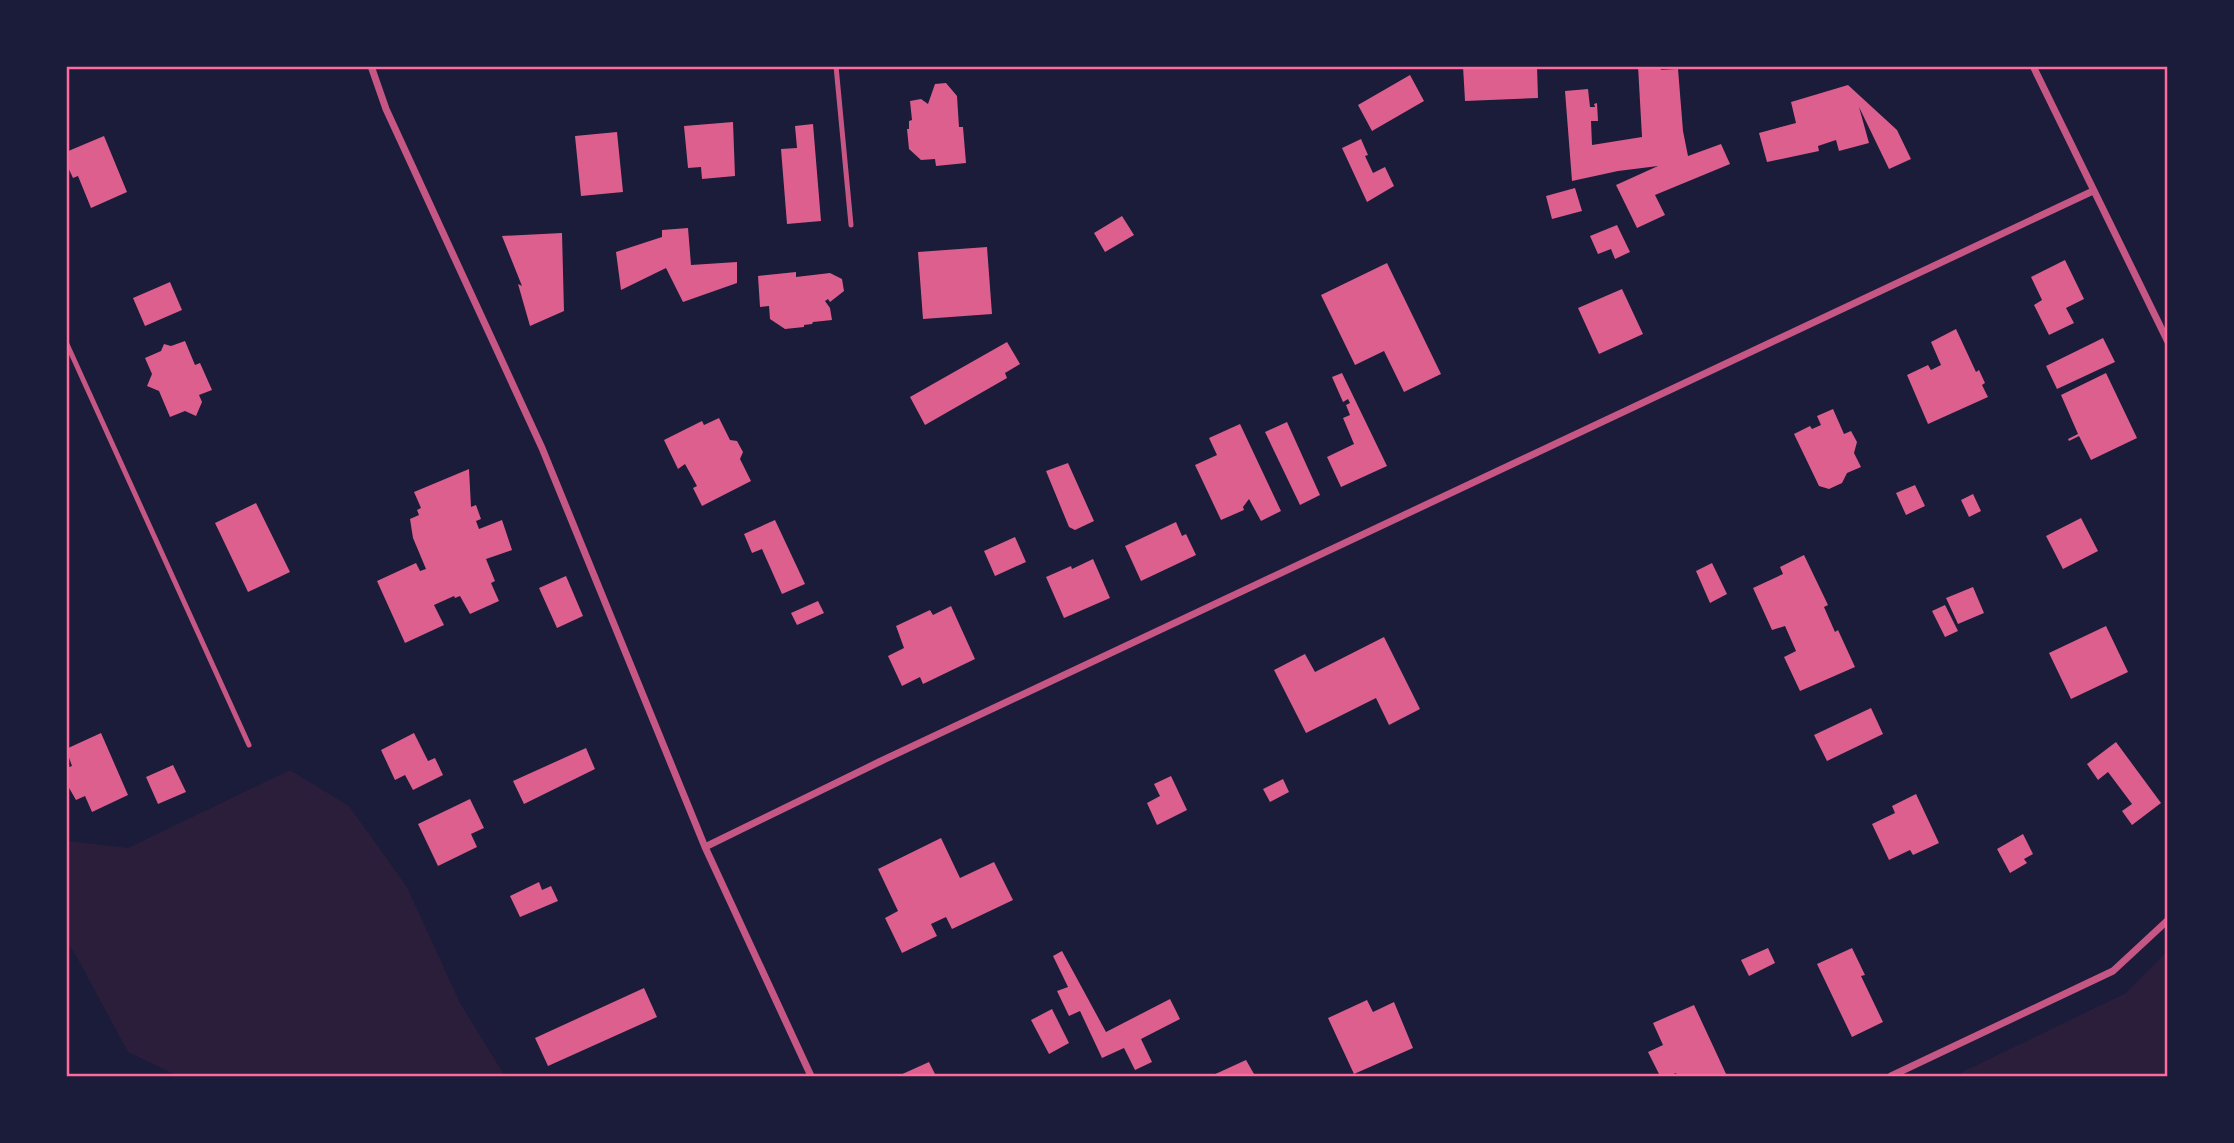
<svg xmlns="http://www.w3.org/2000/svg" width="2234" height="1143" viewBox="0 0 2234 1143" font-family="Bitter,serif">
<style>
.green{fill:#2a1e3b}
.building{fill:#dd5f8e}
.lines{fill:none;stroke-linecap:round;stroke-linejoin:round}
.service{stroke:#c65784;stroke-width:5}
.minor{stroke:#c65784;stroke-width:7}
.neatline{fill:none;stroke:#ff6b9d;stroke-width:2.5}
</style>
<rect width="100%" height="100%" fill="#1b1b3a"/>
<path class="green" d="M 290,770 L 349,806 L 407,887 L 460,1003 L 505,1076 L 178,1076 L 128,1052 L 73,950 L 67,944 L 67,841 L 128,848 Z
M 2167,952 L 2167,1076 L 1954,1076 L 2126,993 Z"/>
<path class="building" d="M 1463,66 L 1537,66 L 1538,98 L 1465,101 Z
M 1638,66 L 1660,66 L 1661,70 L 1678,69 L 1683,131 L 1688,156 L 1721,144 L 1730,164 L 1655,195 L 1665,215 L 1637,228 L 1616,185 L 1658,166 L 1618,171 L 1572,181 L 1565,91 L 1588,89 L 1590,107 L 1595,107 L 1594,104 L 1597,103 L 1598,121 L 1591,121 L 1592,145 L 1642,137 Z
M 1410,75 L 1424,101 L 1372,131 L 1358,105 Z
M 946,83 L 957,96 L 959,127 L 963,127 L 966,163 L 936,166 L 935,159 L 921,160 L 909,149 L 907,129 L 909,129 L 909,121 L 912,120 L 910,101 L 921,99 L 928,104 L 935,84 Z
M 1848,85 L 1897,130 L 1911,159 L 1889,169 L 1859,107 L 1869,143 L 1839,151 L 1836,140 L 1818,146 L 1819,151 L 1767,162 L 1759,133 L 1796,123 L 1791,102 Z
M 733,122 L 735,176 L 702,179 L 701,167 L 688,168 L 684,126 Z
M 813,124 L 821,221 L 787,224 L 781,149 L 797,148 L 795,126 Z
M 617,132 L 623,192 L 581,196 L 575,136 Z
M 104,136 L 127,192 L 91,208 L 78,176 L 73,178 L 66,163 L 66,152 Z
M 1361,139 L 1368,155 L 1365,156 L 1373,173 L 1385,167 L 1394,186 L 1367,202 L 1342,148 Z
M 1575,188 L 1582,211 L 1552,219 L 1546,196 Z
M 1122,216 L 1134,235 L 1105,252 L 1094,233 Z
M 1617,225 L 1630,252 L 1615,259 L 1611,249 L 1598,254 L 1590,236 Z
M 688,228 L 691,265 L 737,262 L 737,283 L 683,302 L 666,268 L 621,290 L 616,252 L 662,237 L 662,230 Z
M 562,233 L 564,311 L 530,326 L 518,284 L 522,286 L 502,236 Z
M 987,247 L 992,314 L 923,319 L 918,252 Z
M 2065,260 L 2084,299 L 2066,308 L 2074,323 L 2049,335 L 2034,305 L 2042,300 L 2031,277 Z
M 1387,263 L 1441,374 L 1404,392 L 1384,351 L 1355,365 L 1321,295 Z
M 796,272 L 796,277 L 830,273 L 842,279 L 844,291 L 830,302 L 828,299 L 825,301 L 830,308 L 832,320 L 813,322 L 812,324 L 804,325 L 804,327 L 785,329 L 770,319 L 769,306 L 760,307 L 758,276 Z
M 170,282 L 182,310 L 145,326 L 133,298 Z
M 1622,289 L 1643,334 L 1599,354 L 1578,308 Z
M 1956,329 L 1976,372 L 1979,370 L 1985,383 L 1982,385 L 1988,397 L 1928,424 L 1907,375 L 1928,365 L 1931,370 L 1941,365 L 1931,342 Z
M 2103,338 L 2115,362 L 2057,389 L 2046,366 Z
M 185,341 L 195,365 L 200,363 L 212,390 L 199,395 L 202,402 L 196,416 L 185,411 L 170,417 L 159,391 L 147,386 L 152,374 L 145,358 L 161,351 L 164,344 L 171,346 Z
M 1007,342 L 1020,364 L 1005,373 L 1007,378 L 925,425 L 910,397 Z
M 1342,373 L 1387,466 L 1341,487 L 1327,457 L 1354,444 L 1343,418 L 1350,415 L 1346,405 L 1350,403 L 1348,399 L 1343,402 L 1332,377 Z
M 2106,373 L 2137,438 L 2091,460 L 2079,436 L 2069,441 L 2068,439 L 2078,434 L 2061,395 Z
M 1833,409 L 1844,434 L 1851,431 L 1857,442 L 1854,453 L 1861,467 L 1847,473 L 1842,483 L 1829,489 L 1819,486 L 1794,434 L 1810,426 L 1812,429 L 1821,425 L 1817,416 Z
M 719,418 L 730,440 L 737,441 L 743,452 L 740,459 L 751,481 L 702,506 L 693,488 L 697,486 L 685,464 L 678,469 L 664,440 L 702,421 L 704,425 Z
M 1287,422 L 1320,495 L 1300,505 L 1265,432 Z
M 1240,424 L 1281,511 L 1261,521 L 1249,499 L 1243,507 L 1244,510 L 1221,520 L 1195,465 L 1217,455 L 1209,438 Z
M 1068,463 L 1094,521 L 1075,530 L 1069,527 L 1046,471 Z
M 469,469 L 471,507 L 476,505 L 481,519 L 476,521 L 479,529 L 502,520 L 512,550 L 486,559 L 495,581 L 491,583 L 499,601 L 470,614 L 460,596 L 455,598 L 454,596 L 434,605 L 444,625 L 405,643 L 377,581 L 416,563 L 420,571 L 426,569 L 413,538 L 410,519 L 419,515 L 417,510 L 421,508 L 414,492 Z
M 1915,485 L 1925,506 L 1906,515 L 1896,493 Z
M 1973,494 L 1981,511 L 1969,517 L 1961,500 Z
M 256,503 L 290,572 L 248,592 L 215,523 Z
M 2081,518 L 2098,551 L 2063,569 L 2046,536 Z
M 775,520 L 805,584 L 782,594 L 762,549 L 752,553 L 744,534 Z
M 1176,522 L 1182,536 L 1186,534 L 1196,555 L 1141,581 L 1125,546 Z
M 1015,537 L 1026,562 L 995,576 L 984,551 Z
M 1804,555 L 1828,605 L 1824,607 L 1835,632 L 1838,630 L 1855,667 L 1800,691 L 1784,657 L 1796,651 L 1785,626 L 1772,630 L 1753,588 L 1783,574 L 1780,567 Z
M 1093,559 L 1110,598 L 1064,618 L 1046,577 L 1071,566 L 1072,569 Z
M 1712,563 L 1727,594 L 1710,603 L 1696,571 Z
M 566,576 L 583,616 L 557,628 L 539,588 Z
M 1973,587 L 1984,613 L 1958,624 L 1946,598 Z
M 818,601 L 824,613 L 797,625 L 791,613 Z
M 1945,605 L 1958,631 L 1945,637 L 1932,611 Z
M 951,606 L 975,659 L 923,684 L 920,677 L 902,686 L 888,656 L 904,648 L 896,626 L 930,610 L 933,615 Z
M 2106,626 L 2128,672 L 2071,699 L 2049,653 Z
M 1384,637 L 1420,709 L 1389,725 L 1376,698 L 1306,733 L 1274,670 L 1305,654 L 1315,672 Z
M 1871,708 L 1883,734 L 1827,761 L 1814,735 Z
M 101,733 L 128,795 L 92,812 L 85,796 L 76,800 L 68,786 L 66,768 L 72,766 L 66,749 Z
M 414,733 L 428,761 L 435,758 L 443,775 L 413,790 L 405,775 L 395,780 L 381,750 Z
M 2116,742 L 2161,803 L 2132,825 L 2122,811 L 2132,804 L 2108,772 L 2098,780 L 2087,764 Z
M 586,748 L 595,769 L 524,804 L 513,781 Z
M 173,765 L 186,792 L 158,804 L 146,777 Z
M 1171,776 L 1187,810 L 1157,825 L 1147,803 L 1160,796 L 1154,784 Z
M 1283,779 L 1289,792 L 1270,802 L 1263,789 Z
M 1916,794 L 1939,843 L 1913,855 L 1910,850 L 1889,860 L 1872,824 L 1895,813 L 1892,806 Z
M 470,799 L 484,828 L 471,834 L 477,847 L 438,866 L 418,824 Z
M 2023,834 L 2033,854 L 2024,859 L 2027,863 L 2010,873 L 1997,849 Z
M 941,838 L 960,878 L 994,862 L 1013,900 L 952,929 L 946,917 L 931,924 L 937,936 L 902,953 L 885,918 L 898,911 L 878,869 Z
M 539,882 L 542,890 L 551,886 L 558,901 L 520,917 L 510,896 Z
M 1768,948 L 1775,963 L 1749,976 L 1741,960 Z
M 1852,948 L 1865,975 L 1861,976 L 1883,1022 L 1852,1037 L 1817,964 Z
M 1062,951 L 1106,1032 L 1170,999 L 1180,1019 L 1141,1039 L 1152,1062 L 1135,1070 L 1124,1048 L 1102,1058 L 1080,1011 L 1069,1016 L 1057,991 L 1068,987 L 1053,956 Z
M 644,988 L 657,1017 L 548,1066 L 535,1038 Z
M 1367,1000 L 1373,1012 L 1394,1002 L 1413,1048 L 1354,1074 L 1328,1018 Z
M 1694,1005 L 1727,1076 L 1678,1076 L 1676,1073 L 1669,1076 L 1660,1076 L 1648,1052 L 1663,1045 L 1653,1023 Z
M 1052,1009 L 1069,1043 L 1049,1054 L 1031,1020 Z
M 1246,1060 L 1254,1074 L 1250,1076 L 1211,1076 Z
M 929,1062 L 936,1076 L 898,1076 Z"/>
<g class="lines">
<path class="service" d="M 836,66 L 851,225
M 66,342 L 249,745"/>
<path class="minor" d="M 371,66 L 386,109 L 542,448 L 705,847 L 811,1076
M 2033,66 L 2168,342
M 705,847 L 879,762 L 2093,191
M 1891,1076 L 2113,971 L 2168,920"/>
</g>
<rect width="2234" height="1143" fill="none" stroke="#1b1b3a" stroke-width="136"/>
<rect x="68" y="68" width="2098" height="1007" class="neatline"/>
</svg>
